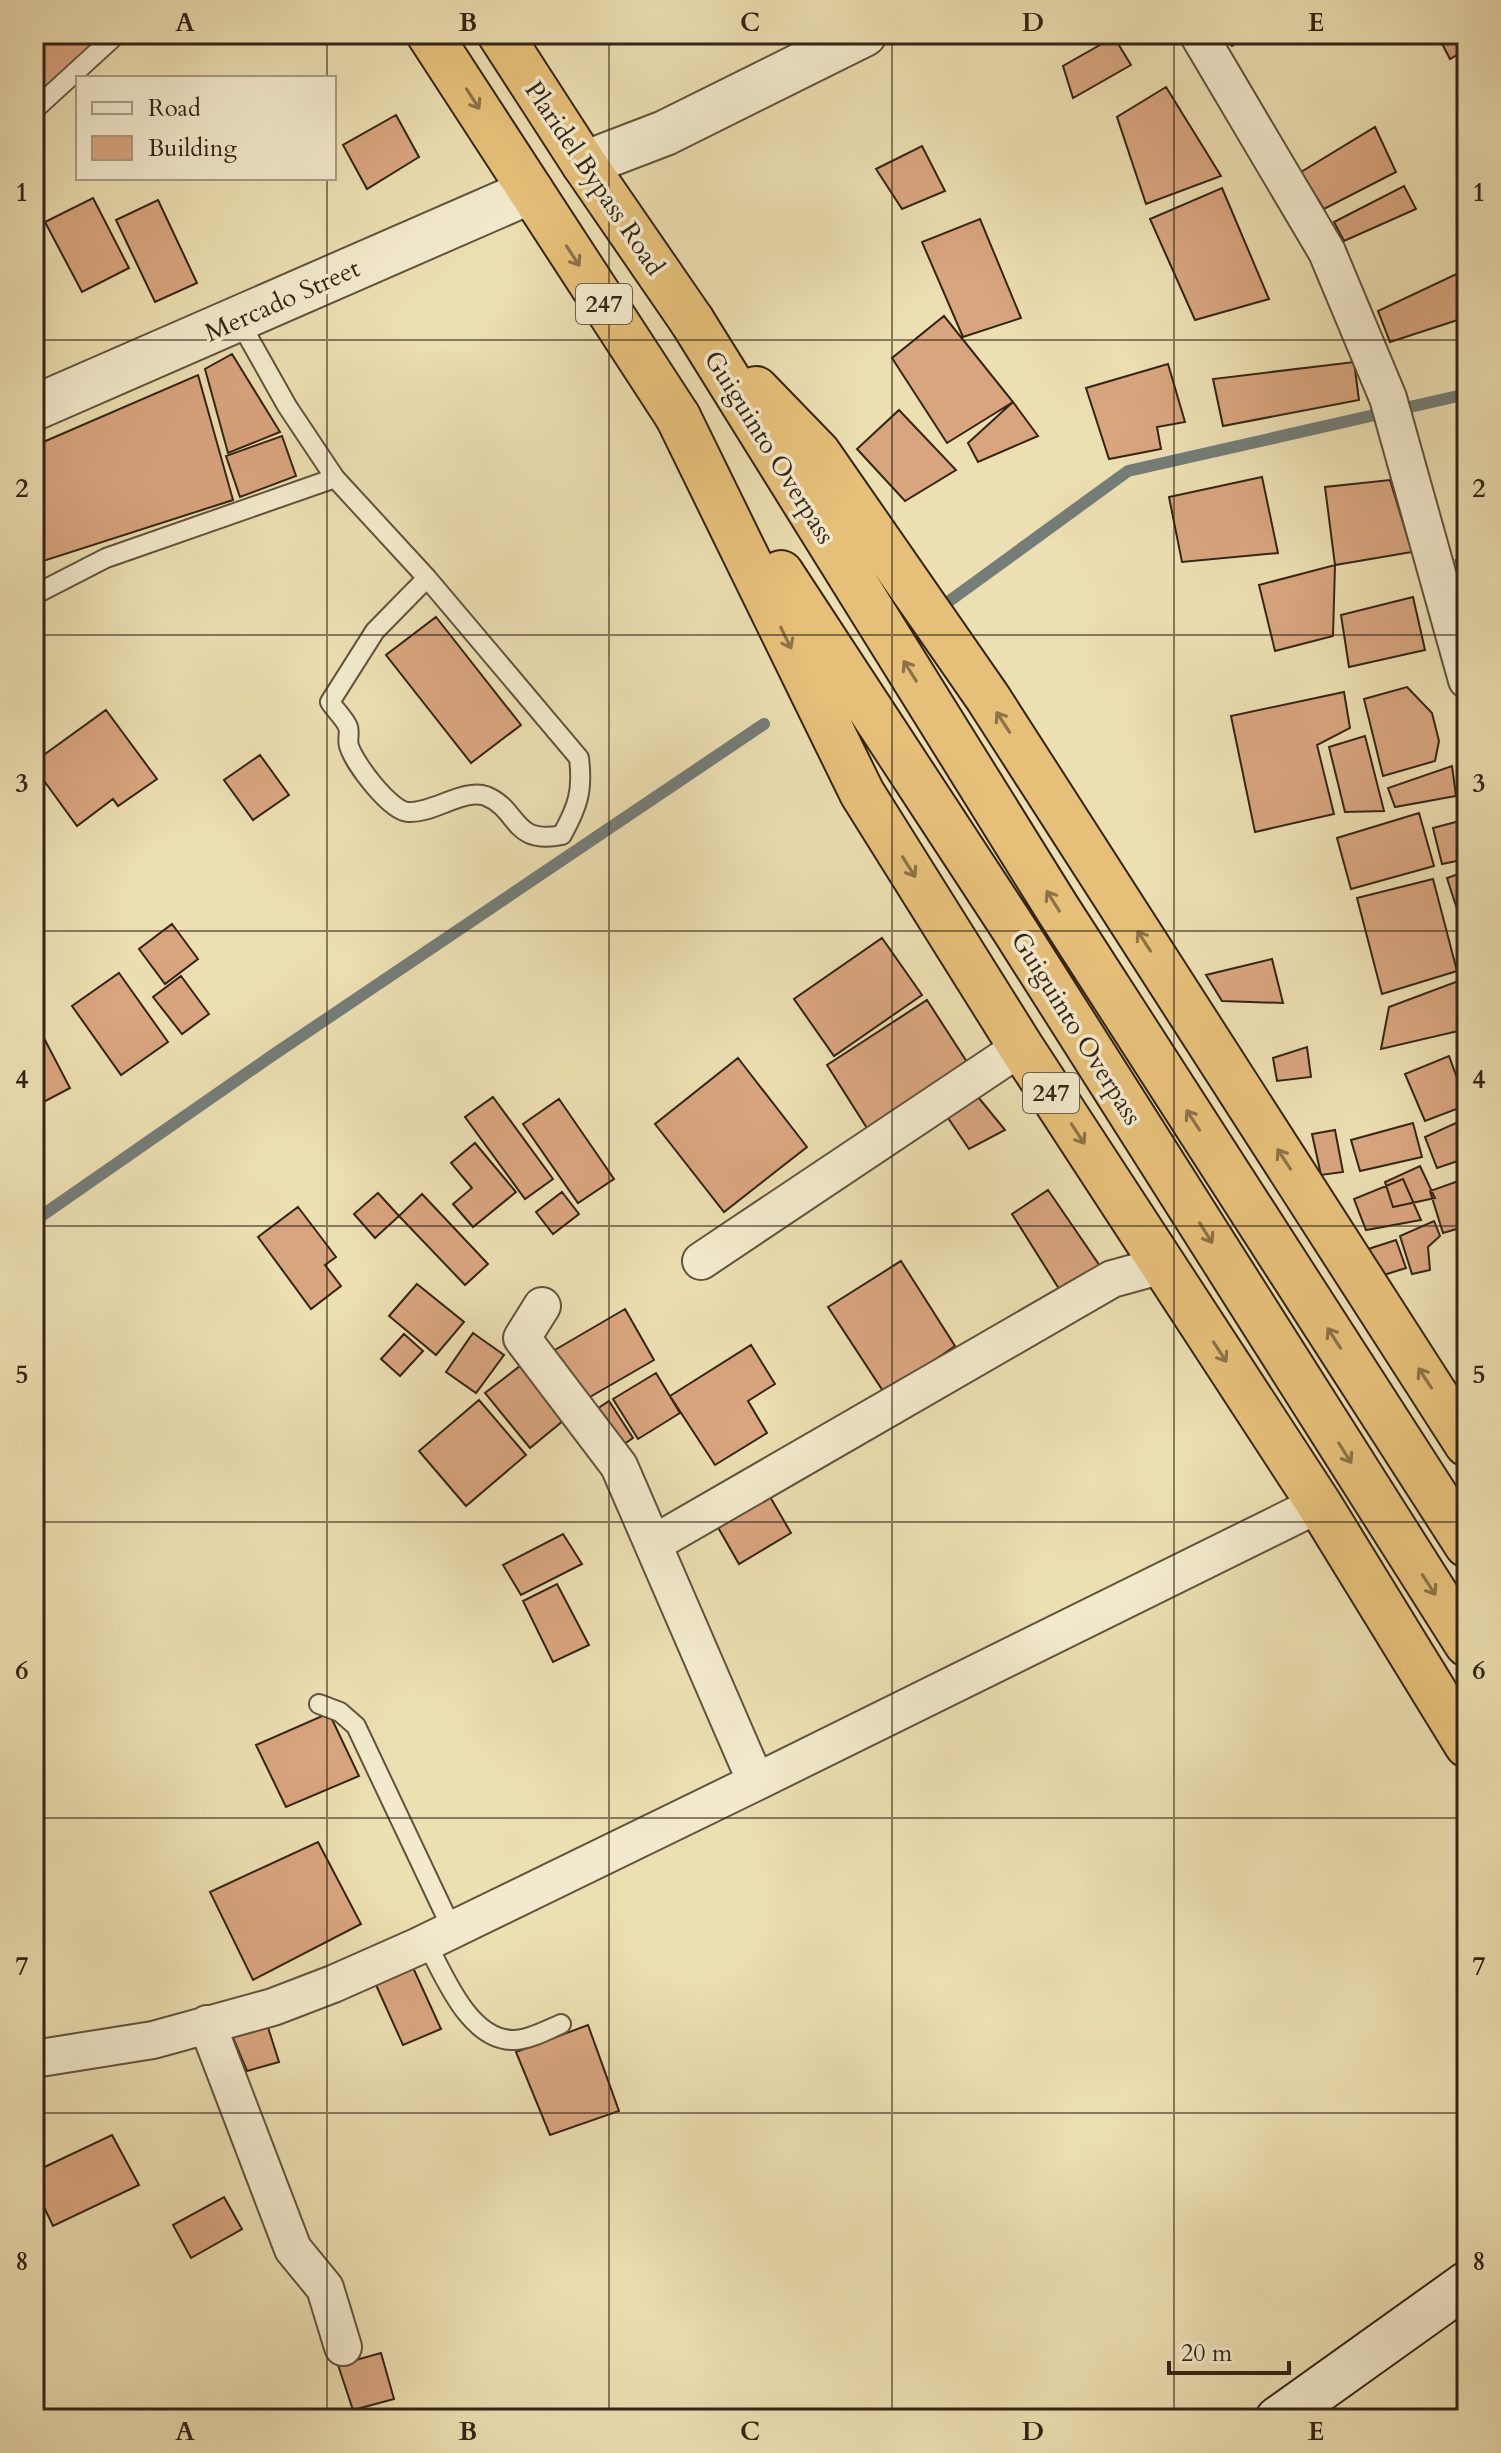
<svg xmlns="http://www.w3.org/2000/svg" width="1501" height="2453" viewBox="0 0 1501 2453" font-family="Cardo,serif">
<style>
.lines{fill:none;stroke-linecap:round;stroke-linejoin:round}
.stream{stroke:#747d78;stroke-width:12}
.building{fill:#d9a57f;stroke:#342416;stroke-width:2}
.service-casing{stroke:#62533d;stroke-width:22}
.minor-casing{stroke:#62533d;stroke-width:40}
.tertiary-casing{stroke:#62533d;stroke-width:48}
.secondary-casing{stroke:#342416;stroke-width:48}
.trunk-casing{stroke:#342416;stroke-width:48}
.motorway-casing{stroke:#342416;stroke-width:48}
.service{stroke:#f3eacd;stroke-width:18}
.minor{stroke:#f3eacd;stroke-width:36}
.tertiary{stroke:#f3eacd;stroke-width:44}
.secondary{stroke:#f3eacd;stroke-width:44}
.trunk{stroke:#e6c079;stroke-width:44}
.motorway{stroke:#e6c079;stroke-width:44}
.oneway{stroke:#8d7248}
.grid{fill:none;stroke:#342416;stroke-width:2;stroke-opacity:0.55}
.labels{text-anchor:middle;stroke-width:7;stroke-linejoin:round;paint-order:stroke}
.shield{fill:#f3eacd;stroke:#6d5f4d;stroke-width:2}
.shield-label{font-size:24px;font-weight:bold;fill:#342416}
.street-label{font-size:26px;fill:#342416;stroke:#f3eacd}
.neatline{fill:none;stroke:#342416;stroke-width:3}
.grid-label{font-size:26px;text-anchor:middle;font-weight:bold;fill:#342416}
</style>
<rect width="100%" height="100%" fill="#ecdfb2"/>
<filter id="stains"><feTurbulence type="fractalNoise" baseFrequency=".0025" numOctaves="4"/><feColorMatrix values="0 0 0 0 .2 0 0 0 0 .09 0 0 0 0 .02 0 0 0 .5 -.17"/></filter>
<radialGradient id="worn" r=".72"><stop offset=".6" stop-color="#630" stop-opacity="0"/><stop offset="1" stop-color="#630" stop-opacity=".3"/></radialGradient>
<g class="lines">
<path class="stream" d="M 948,602 L 1128,471 L 1467,394
M 34,1221 L 273,1055 L 764,724"/>
</g>
<path class="building" d="M 34,34 L 114,34 L 34,103 Z
M 1224,34 L 1251,34 L 1232,46 Z
M 1437,34 L 1467,34 L 1467,49 L 1450,59 Z
M 1114,37 L 1131,65 L 1073,98 L 1063,66 Z
M 1166,87 L 1221,176 L 1146,204 L 1117,117 Z
M 396,115 L 419,157 L 367,189 L 343,145 Z
M 1375,127 L 1396,172 L 1324,209 L 1301,172 Z
M 922,146 L 945,191 L 902,209 L 876,169 Z
M 1404,186 L 1416,209 L 1344,241 L 1334,222 Z
M 1222,188 L 1269,299 L 1195,320 L 1150,219 Z
M 93,198 L 129,268 L 82,292 L 45,222 Z
M 158,200 L 197,283 L 155,302 L 116,220 Z
M 980,219 L 1021,318 L 963,337 L 922,242 Z
M 1467,269 L 1467,317 L 1390,342 L 1378,311 Z
M 944,316 L 1013,402 L 947,443 L 892,358 Z
M 232,354 L 280,432 L 228,453 L 205,369 Z
M 1354,362 L 1359,400 L 1223,426 L 1213,379 Z
M 1168,364 L 1185,422 L 1157,427 L 1161,449 L 1109,459 L 1086,388 Z
M 198,375 L 233,500 L 34,564 L 34,446 Z
M 1013,402 L 1038,436 L 978,462 L 968,443 Z
M 899,410 L 956,470 L 905,501 L 857,449 Z
M 282,436 L 296,476 L 240,497 L 226,456 Z
M 1262,477 L 1278,553 L 1182,562 L 1169,497 Z
M 1390,480 L 1412,552 L 1335,565 L 1325,487 Z
M 1467,558 L 1467,585 L 1461,586 L 1456,560 Z
M 1335,565 L 1333,636 L 1275,651 L 1259,585 Z
M 1413,597 L 1425,650 L 1349,667 L 1341,615 Z
M 436,617 L 521,725 L 471,763 L 386,655 Z
M 1407,687 L 1432,713 L 1439,741 L 1435,761 L 1383,776 L 1364,699 Z
M 1344,692 L 1350,728 L 1317,745 L 1334,814 L 1255,832 L 1231,716 Z
M 106,710 L 157,779 L 118,806 L 113,799 L 77,826 L 34,767 L 34,762 Z
M 1365,736 L 1384,811 L 1345,812 L 1329,747 Z
M 260,755 L 289,795 L 253,820 L 224,780 Z
M 1452,766 L 1456,796 L 1395,807 L 1388,788 Z
M 1419,813 L 1434,866 L 1351,889 L 1337,838 Z
M 1467,819 L 1467,859 L 1442,864 L 1433,828 Z
M 1467,871 L 1467,940 L 1447,878 Z
M 1433,879 L 1457,971 L 1382,994 L 1357,898 Z
M 172,924 L 198,959 L 165,984 L 139,949 Z
M 882,938 L 922,995 L 834,1056 L 794,999 Z
M 1272,959 L 1283,1003 L 1222,1001 L 1206,975 Z
M 119,973 L 168,1042 L 121,1075 L 72,1006 Z
M 181,976 L 209,1014 L 182,1034 L 153,997 Z
M 1461,980 L 1467,996 L 1467,1029 L 1381,1049 L 1389,1007 Z
M 927,1000 L 967,1062 L 867,1128 L 827,1065 Z
M 34,1019 L 70,1088 L 38,1105 L 34,1097 Z
M 1467,1045 L 1467,1076 L 1457,1048 Z
M 1307,1047 L 1311,1077 L 1277,1081 L 1273,1058 Z
M 1449,1056 L 1467,1105 L 1425,1121 L 1405,1074 Z
M 738,1058 L 807,1147 L 724,1212 L 655,1124 Z
M 974,1092 L 1005,1130 L 969,1149 L 946,1115 Z
M 493,1097 L 553,1179 L 525,1199 L 465,1117 Z
M 559,1099 L 614,1179 L 578,1203 L 523,1124 Z
M 1467,1118 L 1467,1158 L 1437,1168 L 1425,1137 Z
M 1413,1123 L 1422,1157 L 1360,1171 L 1351,1140 Z
M 1335,1130 L 1343,1172 L 1321,1175 L 1312,1134 Z
M 475,1143 L 516,1192 L 473,1227 L 453,1204 L 472,1188 L 451,1163 Z
M 1420,1166 L 1435,1198 L 1393,1207 L 1385,1182 Z
M 1467,1178 L 1467,1226 L 1443,1233 L 1430,1191 Z
M 1403,1179 L 1421,1220 L 1366,1230 L 1354,1199 Z
M 1048,1190 L 1102,1269 L 1061,1292 L 1012,1214 Z
M 562,1192 L 579,1214 L 553,1234 L 536,1212 Z
M 378,1193 L 399,1216 L 375,1238 L 354,1214 Z
M 422,1194 L 488,1264 L 465,1285 L 399,1216 Z
M 298,1207 L 336,1257 L 325,1265 L 341,1286 L 311,1309 L 258,1237 Z
M 1434,1221 L 1440,1236 L 1428,1247 L 1430,1270 L 1412,1274 L 1400,1236 Z
M 1396,1240 L 1406,1268 L 1371,1279 L 1362,1251 Z
M 901,1261 L 955,1346 L 885,1394 L 828,1307 Z
M 417,1284 L 464,1322 L 436,1355 L 389,1316 Z
M 625,1309 L 654,1360 L 583,1401 L 553,1351 Z
M 473,1333 L 504,1355 L 476,1393 L 446,1372 Z
M 404,1334 L 423,1351 L 400,1376 L 381,1359 Z
M 751,1345 L 775,1384 L 748,1401 L 767,1433 L 715,1465 L 670,1396 Z
M 520,1366 L 564,1420 L 530,1448 L 485,1393 Z
M 656,1373 L 680,1413 L 638,1439 L 613,1399 Z
M 479,1400 L 526,1455 L 466,1506 L 419,1451 Z
M 609,1401 L 633,1438 L 612,1452 L 588,1415 Z
M 769,1495 L 791,1533 L 739,1564 L 716,1524 Z
M 563,1534 L 582,1564 L 521,1595 L 503,1565 Z
M 557,1584 L 589,1645 L 553,1662 L 523,1601 Z
M 329,1713 L 359,1776 L 286,1807 L 256,1745 Z
M 318,1842 L 361,1924 L 253,1980 L 210,1892 Z
M 410,1961 L 441,2029 L 403,2045 L 372,1976 Z
M 266,2021 L 279,2062 L 247,2071 L 229,2028 Z
M 588,2025 L 619,2111 L 550,2135 L 516,2052 Z
M 112,2135 L 139,2185 L 53,2226 L 34,2186 L 34,2172 Z
M 224,2197 L 242,2229 L 191,2258 L 173,2225 Z
M 381,2353 L 394,2399 L 353,2410 L 338,2365 Z"/>
<g class="lines">
<g class="service-casing">
<path id="service" d="M 34,110 L 117,34
M 238,319 L 287,406 L 335,478 L 427,578 L 579,758 C 583,791 578,806 562,835 C 511,845 520,810 486,796 C 464,788 432,814 408,812 C 390,811 354,763 349,746 C 347,740 350,733 348,727 C 345,719 335,710 330,702 L 375,631 L 427,578
M 34,595 L 106,558 L 335,478
M 319,1704 L 340,1712 L 356,1726 L 452,1929
M 426,1942 C 444,1975 469,2041 514,2040 C 529,2040 547,2030 561,2024"/>
</g>
<g class="minor-casing">
<path id="minor" d="M 1198,34 L 1327,252 L 1388,398 L 1467,680
M 701,1261 L 1021,1047
M 542,1306 L 522,1338 L 619,1466 L 756,1782
M 653,1544 L 1112,1279 L 1163,1265
M 207,2024 L 293,2249 L 325,2288 L 343,2347
M 34,2059 L 153,2040 L 273,2007 L 333,1984 L 419,1946 L 756,1782 L 1319,1504"/>
</g>
<g class="tertiary-casing">
<path id="tertiary" d="M 584,164 L 665,133 L 864,34
M 34,408 L 531,191"/>
</g>
<g class="secondary-casing">
<path id="secondary" d="M 1278,2419 L 1467,2284"/>
</g>
<g class="trunk-casing">
<path id="trunk" d="M 429,34 L 678,417
M 500,34 L 584,164 L 692,321"/>
</g>
<g class="motorway-casing">
<path id="motorway" d="M 692,321 L 1057,908 L 1467,1545
M 756,389 L 818,453 L 988,698 L 1467,1444
M 678,417 L 862,793 L 1021,1047 L 1319,1504 L 1467,1745
M 781,573 L 1014,929 L 1467,1644"/>
</g>
<use href="#service" class="service"/>
<use href="#minor" class="minor"/>
<use href="#tertiary" class="tertiary"/>
<use href="#secondary" class="secondary"/>
<use href="#trunk" class="trunk"/>
<use href="#motorway" class="motorway"/>
</g>
<defs><path id="oneway-shaft" d="M-6 0H5M1.5-3L5.5 0L1.5 3" fill="none" stroke-width="1.6" stroke-linecap="round" stroke-linejoin="round" transform="scale(2)"/></defs>
<g class="oneway">
<use href="#oneway-shaft" transform="translate(473 99) rotate(57)"/>
<use href="#oneway-shaft" transform="translate(573 256) rotate(57)"/>
<use href="#oneway-shaft" transform="translate(786 638) rotate(64)"/>
<use href="#oneway-shaft" transform="translate(910 671) rotate(-122)"/>
<use href="#oneway-shaft" transform="translate(1003 722) rotate(-123)"/>
<use href="#oneway-shaft" transform="translate(909 867) rotate(58)"/>
<use href="#oneway-shaft" transform="translate(1053 901) rotate(-122)"/>
<use href="#oneway-shaft" transform="translate(1144 941) rotate(-123)"/>
<use href="#oneway-shaft" transform="translate(1193 1120) rotate(-123)"/>
<use href="#oneway-shaft" transform="translate(1078 1134) rotate(57)"/>
<use href="#oneway-shaft" transform="translate(1284 1159) rotate(-123)"/>
<use href="#oneway-shaft" transform="translate(1206 1233) rotate(58)"/>
<use href="#oneway-shaft" transform="translate(1334 1338) rotate(-123)"/>
<use href="#oneway-shaft" transform="translate(1220 1352) rotate(57)"/>
<use href="#oneway-shaft" transform="translate(1425 1378) rotate(-123)"/>
<use href="#oneway-shaft" transform="translate(1345 1453) rotate(58)"/>
<use href="#oneway-shaft" transform="translate(1429 1585) rotate(57)"/>
</g>
<path class="grid" d="M 327,34 L 327,78M 609,34 L 609,2419M 892,34 L 892,2419M 1174,34 L 1174,2419M 327,178 L 327,2419M 34,340 L 1467,340M 34,635 L 1467,635M 34,931 L 1467,931M 34,1226 L 1467,1226M 34,1522 L 1467,1522M 34,1818 L 1467,1818M 34,2113 L 1467,2113"/>
<g class="labels">
<g class="shield">
<rect x="576" y="284" width="56" height="40" rx="6"/>
<rect x="1023" y="1073" width="56" height="40" rx="6"/>
</g>
<g class="shield-label">
<text x="604" y="312">247</text>
<text x="1051" y="1101">247</text>
</g>
<g class="street-label">
<text transform="translate(595 178) rotate(56)" y="9">Plaridel Bypass Road</text>
<text transform="translate(282 300) rotate(-24)" y="9">Mercado Street</text>
<text transform="translate(770 447) rotate(58)" y="9">Guiguinto Overpass</text>
<text transform="translate(1077 1028) rotate(58)" y="9">Guiguinto Overpass</text>
</g>
</g>
<rect width="1501" height="2453" fill="none" stroke="#ecdfb2" stroke-width="88"/>
<rect x="76" y="76" width="260" height="104" fill="#f3eacd" stroke="#a79b84" stroke-width="2"/>
<rect x="92" y="102" width="40" height="12" fill="#f3eacd" stroke="#a79b84" stroke-width="2"/>
<text x="148" y="116" font-size="24" fill="#342416">Road</text>
<rect x="92" y="136" width="40" height="24" fill="#d9a57f" stroke="#a79b84" stroke-width="2"/>
<text x="148" y="156" font-size="24" fill="#342416">Building</text>
<path d="M1169 2361v12h120v-12" fill="none" stroke="#342416" stroke-width="4"/>
<text x="1181" y="2361" font-size="24" fill="#342416" stroke="#f3eacd" stroke-width="6" paint-order="stroke">20 m</text>
<rect x="44" y="44" width="1413" height="2365" class="neatline"/>
<g class="grid-label">
<text x="185" y="31">A</text>
<text x="468" y="31">B</text>
<text x="750" y="31">C</text>
<text x="1033" y="31">D</text>
<text x="1316" y="31">E</text>
<text x="22" y="201">1</text>
<text x="1479" y="201">1</text>
<text x="22" y="497">2</text>
<text x="1479" y="497">2</text>
<text x="22" y="792">3</text>
<text x="1479" y="792">3</text>
<text x="22" y="1088">4</text>
<text x="1479" y="1088">4</text>
<text x="22" y="1383">5</text>
<text x="1479" y="1383">5</text>
<text x="22" y="1679">6</text>
<text x="1479" y="1679">6</text>
<text x="22" y="1975">7</text>
<text x="1479" y="1975">7</text>
<text x="22" y="2270">8</text>
<text x="1479" y="2270">8</text>
<text x="185" y="2440">A</text>
<text x="468" y="2440">B</text>
<text x="750" y="2440">C</text>
<text x="1033" y="2440">D</text>
<text x="1316" y="2440">E</text>
</g>
<rect width="100%" height="100%" filter="url(#stains)"/>
<rect width="100%" height="100%" fill="url(#worn)"/>
</svg>
